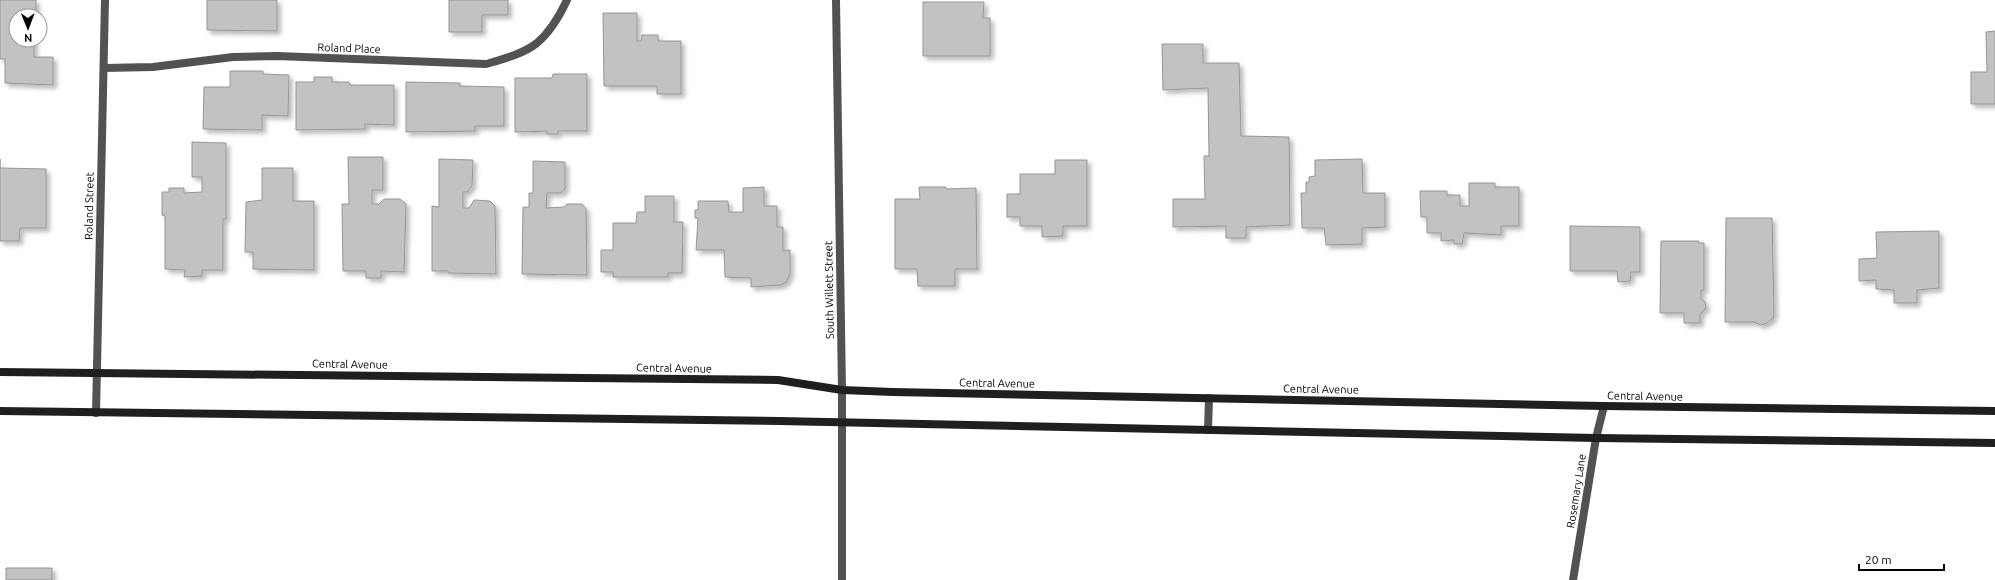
<svg xmlns="http://www.w3.org/2000/svg" width="1995" height="580" viewBox="0 0 1995 580" font-family="Ubuntu,sans-serif">
<style>
.building{fill:#c2c2c2;stroke:#969696;filter:url(#shadow)}
.lines{fill:none;stroke-linecap:round;stroke-linejoin:round}
.service{stroke:#525252;stroke-width:8}
.minor{stroke:#525252;stroke-width:8}
.secondary{stroke:#1f1f1f;stroke-width:8}
.labels{text-anchor:middle;stroke-width:3;stroke-linejoin:round;paint-order:stroke}
.street-label{font-size:11px;fill:#000;stroke:#fff}
</style>
<defs>
<filter id="shadow"><feDropShadow dx="3.5" dy="3.5" stdDeviation="2" flood-color="#0004"/></filter>
</defs>
<rect width="100%" height="100%" fill="#fff"/>
<path class="building" d="M 0,0 L 36,0 L 36,16 L 16,16 L 16,40 L 34,40 L 34,57 L 53,57 L 53,85 L 5,83 L 5,59 L 0,59 Z
M 207,0 L 277,0 L 277,31 L 207,30 Z
M 449,0 L 508,0 L 508,15 L 482,15 L 482,32 L 449,32 Z
M 923,2 L 984,2 L 983,18 L 990,18 L 990,56 L 923,56 Z
M 603,13 L 637,13 L 637,41 L 641,41 L 642,35 L 658,35 L 658,41 L 681,41 L 681,94 L 657,94 L 657,86 L 604,86 Z
M 1995,31 L 1995,104 L 1971,104 L 1971,72 L 1987,72 L 1986,32 Z
M 1162,44 L 1203,44 L 1203,63 L 1239,63 L 1241,136 L 1289,137 L 1290,225 L 1246,227 L 1246,238 L 1226,238 L 1226,226 L 1173,227 L 1173,199 L 1205,199 L 1204,156 L 1209,156 L 1208,88 L 1163,90 Z
M 230,71 L 263,71 L 263,74 L 289,75 L 288,116 L 262,115 L 262,130 L 203,129 L 204,87 L 230,87 Z
M 553,74 L 587,74 L 587,131 L 558,131 L 558,134 L 547,134 L 547,131 L 515,132 L 515,78 L 552,78 Z
M 314,77 L 332,77 L 332,82 L 349,82 L 350,85 L 394,85 L 394,125 L 365,124 L 365,129 L 296,130 L 296,82 L 314,82 Z
M 406,82 L 460,83 L 460,86 L 504,87 L 504,126 L 475,126 L 475,131 L 406,132 Z
M 192,142 L 226,143 L 226,219 L 223,219 L 223,270 L 202,270 L 202,276 L 184,277 L 185,270 L 165,269 L 165,216 L 162,215 L 162,192 L 169,192 L 169,188 L 184,188 L 184,193 L 202,192 L 202,177 L 192,177 Z
M 348,157 L 383,157 L 383,190 L 372,190 L 372,204 L 379,204 L 384,199 L 400,199 L 406,204 L 404,272 L 381,271 L 381,278 L 366,278 L 366,271 L 343,271 L 342,204 L 349,204 Z
M 0,159 L 0,168 L 46,169 L 46,228 L 20,228 L 19,241 L 0,241 Z
M 439,159 L 473,160 L 472,186 L 467,192 L 463,192 L 463,208 L 469,208 L 474,200 L 490,201 L 495,206 L 496,274 L 448,273 L 448,271 L 432,271 L 432,206 L 439,207 Z
M 1362,159 L 1363,193 L 1385,193 L 1385,227 L 1362,228 L 1362,244 L 1326,245 L 1324,228 L 1302,228 L 1301,193 L 1306,193 L 1306,182 L 1309,182 L 1309,177 L 1315,176 L 1315,160 Z
M 1055,160 L 1087,160 L 1087,226 L 1063,226 L 1063,236 L 1042,237 L 1042,226 L 1020,226 L 1020,217 L 1007,217 L 1007,194 L 1020,194 L 1020,174 L 1055,174 Z
M 533,161 L 565,162 L 565,189 L 560,193 L 547,193 L 546,208 L 564,207 L 567,204 L 582,204 L 586,209 L 587,275 L 522,274 L 523,207 L 529,207 L 529,193 L 533,193 Z
M 262,168 L 293,168 L 293,201 L 314,201 L 314,270 L 253,269 L 253,252 L 245,252 L 246,202 L 262,200 Z
M 1469,183 L 1495,183 L 1495,187 L 1519,187 L 1519,226 L 1501,226 L 1501,235 L 1464,233 L 1462,244 L 1454,244 L 1454,240 L 1441,241 L 1441,233 L 1427,233 L 1427,217 L 1421,217 L 1420,191 L 1447,191 L 1447,195 L 1460,195 L 1460,206 L 1469,206 Z
M 764,187 L 764,206 L 777,206 L 777,227 L 783,227 L 783,251 L 790,250 L 790,274 L 786,282 L 781,285 L 751,287 L 751,278 L 725,277 L 724,250 L 696,250 L 698,218 L 695,218 L 695,210 L 698,210 L 698,201 L 728,201 L 729,212 L 743,212 L 743,188 Z
M 919,187 L 946,187 L 946,189 L 976,188 L 977,269 L 955,269 L 955,286 L 918,286 L 917,269 L 895,269 L 895,199 L 920,199 Z
M 645,196 L 674,196 L 674,222 L 683,222 L 682,273 L 668,273 L 668,277 L 613,277 L 613,272 L 601,272 L 601,250 L 613,250 L 613,223 L 636,223 L 637,212 L 645,212 Z
M 1726,218 L 1772,218 L 1774,313 L 1773,318 L 1767,323 L 1761,325 L 1754,322 L 1725,322 Z
M 1570,226 L 1640,227 L 1640,272 L 1631,272 L 1630,281 L 1618,282 L 1617,271 L 1570,271 Z
M 1939,231 L 1939,288 L 1917,290 L 1917,303 L 1894,303 L 1894,290 L 1876,289 L 1876,280 L 1859,281 L 1859,259 L 1877,258 L 1876,232 Z
M 1661,241 L 1699,241 L 1699,243 L 1704,243 L 1704,290 L 1701,290 L 1701,299 L 1705,302 L 1706,306 L 1705,309 L 1700,314 L 1700,323 L 1684,323 L 1684,313 L 1660,313 Z
M 6,568 L 52,568 L 52,580 L 6,580 Z"/>
<g class="lines">
<path class="service" d="M 1208,430 L 1209,398"/>
<path class="minor" d="M 836,0 L 842,390 L 842,580
M 104,68 L 153,67 L 233,57 L 277,56 L 486,64 C 503,59 523,54 537,43 C 550,32 560,15 567,0
M 96,413 L 105,0
M 1573,580 L 1596,438 L 1604,406"/>
<path class="secondary" d="M 0,372 L 778,380 L 842,390 L 893,392 L 1604,406 L 1995,411
M 0,411 L 779,421 L 1596,438 L 1995,443"/>
</g>
<g class="labels">
<g class="street-label">
<text transform="translate(349 48) rotate(2)" y="4">Roland Place</text>
<text transform="translate(89 206) rotate(-89)" y="4">Roland Street</text>
<text transform="translate(829 290) rotate(-91)" y="4">South Willett Street</text>
<text transform="translate(350 364) rotate(1)" y="4">Central Avenue</text>
<text transform="translate(674 368) rotate(1)" y="4">Central Avenue</text>
<text transform="translate(997 383) rotate(1)" y="4">Central Avenue</text>
<text transform="translate(1321 389) rotate(1)" y="4">Central Avenue</text>
<text transform="translate(1645 396) rotate(1)" y="4">Central Avenue</text>
<text transform="translate(1576 491) rotate(-81)" y="4">Rosemary Lane</text>
</g>
</g>
<g transform="translate(28 28) rotate(179)"><circle r="19" fill="#ffffff" stroke="#999999"/>
<path d="M0-3L7 15L0 10L-7 15Z" fill="#000000"/>
<text y="-6" font-size="11" font-weight="bold" text-anchor="middle" fill="#000000">N</text>
</g>
<path d="M1859 564v6h85v-6" fill="none" stroke="#000000" stroke-width="2"/>
<text x="1865" y="564" font-size="12" fill="#000000" stroke="#ffffff" stroke-width="3" paint-order="stroke">20 m</text>
</svg>
